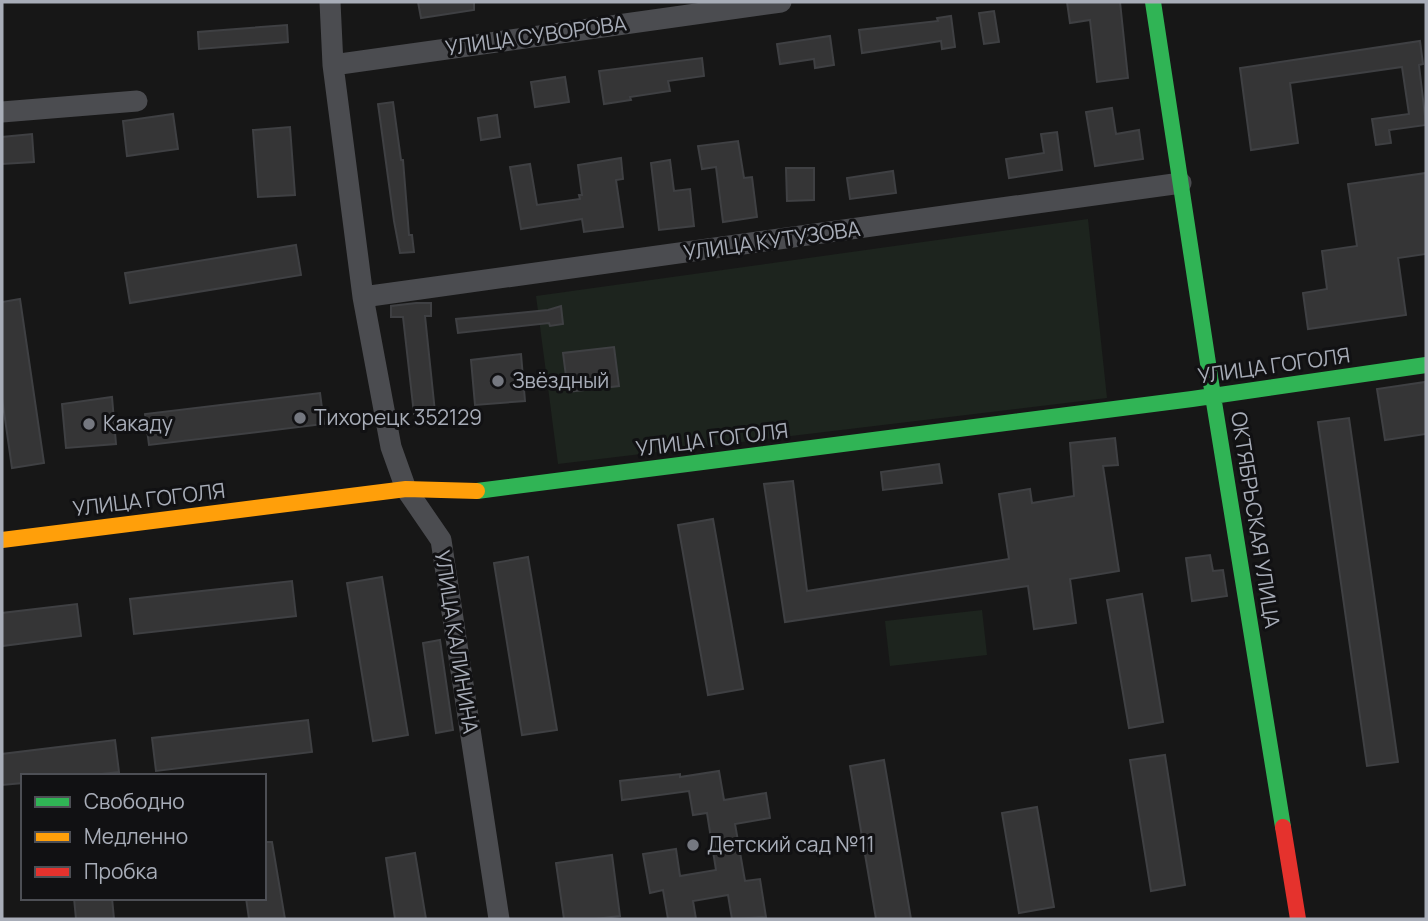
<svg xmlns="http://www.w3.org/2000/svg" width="1428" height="921" viewBox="0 0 1428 921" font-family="Manrope,sans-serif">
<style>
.green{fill:#1d241e}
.building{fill:#353536;stroke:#3f4043;stroke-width:2}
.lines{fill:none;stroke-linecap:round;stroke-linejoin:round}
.street{stroke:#4b4c50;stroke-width:21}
.fast{stroke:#30b455;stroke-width:16}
.slow{stroke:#ff9f0a;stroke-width:16}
.jam{stroke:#e5322d;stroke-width:16}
.poi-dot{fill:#757880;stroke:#111113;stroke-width:2.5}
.labels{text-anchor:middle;stroke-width:6;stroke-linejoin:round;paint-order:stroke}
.street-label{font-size:21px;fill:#a8adb8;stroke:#111113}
.poi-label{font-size:21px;fill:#a8adb8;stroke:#111113;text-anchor:start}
</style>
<rect width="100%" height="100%" fill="#171717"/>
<path class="green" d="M 1088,219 L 1107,398 L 558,464 L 536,296 Z
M 982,610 L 987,655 L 890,666 L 885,621 Z"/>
<path class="building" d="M 418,2 L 474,2 L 474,10 L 421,18 Z
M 1067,2 L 1120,2 L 1128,78 L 1097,82 L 1090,20 L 1070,23 Z
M 994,11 L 999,42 L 984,44 L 979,13 Z
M 951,16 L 955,47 L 942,49 L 941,41 L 862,53 L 859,30 L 938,21 L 937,18 Z
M 287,25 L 288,42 L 199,49 L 198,32 Z
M 830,36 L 834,65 L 815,68 L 814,59 L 780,64 L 777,44 Z
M 1420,41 L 1423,64 L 1419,65 L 1426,125 L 1389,130 L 1391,143 L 1376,145 L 1372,119 L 1409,114 L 1402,67 L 1290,83 L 1298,143 L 1251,150 L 1240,68 Z
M 702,58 L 704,76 L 668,81 L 670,91 L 630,97 L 631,100 L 604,104 L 599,71 Z
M 565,77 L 569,102 L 535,107 L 531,82 Z
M 393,102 L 401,160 L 403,160 L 409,235 L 412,235 L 414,252 L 400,253 L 394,221 L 378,104 Z
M 1112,108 L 1116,134 L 1139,130 L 1143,159 L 1095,166 L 1086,112 Z
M 173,114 L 178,149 L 127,156 L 123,121 Z
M 497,115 L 500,137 L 481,140 L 478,118 Z
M 290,127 L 295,195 L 258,197 L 253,130 Z
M 1057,132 L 1062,170 L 1009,178 L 1006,159 L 1044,153 L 1041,134 Z
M 32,134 L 34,162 L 2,164 L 2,137 Z
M 738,141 L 744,178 L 752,177 L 757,217 L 723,222 L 716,167 L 702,169 L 698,146 Z
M 621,158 L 623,179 L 616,180 L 623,227 L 584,232 L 582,219 L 521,229 L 510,167 L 530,164 L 537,205 L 580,199 L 579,195 L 582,195 L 578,165 Z
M 670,160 L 674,191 L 690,189 L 694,226 L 659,230 L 651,163 Z
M 786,168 L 814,168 L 814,200 L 787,201 Z
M 893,171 L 896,193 L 850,199 L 847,178 Z
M 1426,173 L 1426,254 L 1398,258 L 1406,315 L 1308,329 L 1303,293 L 1327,289 L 1322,251 L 1357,246 L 1348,184 Z
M 296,245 L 301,275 L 130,303 L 125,273 Z
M 20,299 L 44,463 L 12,468 L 2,398 L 2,302 Z
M 416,303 L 431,303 L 431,316 L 425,316 L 435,412 L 414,414 L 403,317 L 391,317 L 391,306 Z
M 561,306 L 563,324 L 550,326 L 549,323 L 458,333 L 456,319 L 548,310 Z
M 614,347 L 619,386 L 568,392 L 563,353 Z
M 521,354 L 525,401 L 475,405 L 471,360 Z
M 1425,382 L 1426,434 L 1385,440 L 1377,389 Z
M 320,393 L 324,424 L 149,445 L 145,414 Z
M 112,397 L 116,444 L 66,448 L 62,404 Z
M 1349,418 L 1398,762 L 1367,766 L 1318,422 Z
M 1115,438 L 1118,465 L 1103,466 L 1119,571 L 1070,579 L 1076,623 L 1034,629 L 1028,586 L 785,622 L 764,484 L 793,481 L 807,591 L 1009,559 L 999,494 L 1030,489 L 1032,503 L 1074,496 L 1070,443 Z
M 939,464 L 942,483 L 883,490 L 881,472 Z
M 713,519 L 743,689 L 708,695 L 678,525 Z
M 1210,555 L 1213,571 L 1223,570 L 1227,596 L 1192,601 L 1186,558 Z
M 528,557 L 557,730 L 522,735 L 494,563 Z
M 382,577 L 408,735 L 373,741 L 347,583 Z
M 292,581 L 296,616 L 134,634 L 130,599 Z
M 1142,594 L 1163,722 L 1129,728 L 1107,600 Z
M 77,604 L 81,636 L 2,646 L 2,613 Z
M 440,640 L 453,730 L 436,733 L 423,643 Z
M 308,720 L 312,752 L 156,771 L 152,738 Z
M 115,740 L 119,772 L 84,776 L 23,776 L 23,783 L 2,785 L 2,754 Z
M 1165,755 L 1185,885 L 1151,891 L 1130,760 Z
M 884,760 L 911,919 L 876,919 L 850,766 Z
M 719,771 L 724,800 L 766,793 L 770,818 L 735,824 L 745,881 L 760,879 L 766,917 L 732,919 L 728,895 L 693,901 L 696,919 L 668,919 L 663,890 L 650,893 L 643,854 L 676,849 L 680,876 L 716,870 L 707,813 L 693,815 L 689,791 L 622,800 L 620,781 L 680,774 L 680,777 Z
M 1037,807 L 1054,907 L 1019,913 L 1002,813 Z
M 264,842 L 272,842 L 285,919 L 249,919 L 246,898 L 264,898 Z
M 415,853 L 426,919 L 395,919 L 386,858 Z
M 612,855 L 620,916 L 594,919 L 564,919 L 556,863 Z
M 74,898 L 112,898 L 114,919 L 76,919 Z"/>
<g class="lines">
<path class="street" d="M 330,2 L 333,65 L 363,297 L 391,447 L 406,489 L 441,540 L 499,919
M 333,65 L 781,2
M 2,112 L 137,101
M 363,297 L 1181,183"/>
<path class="fast" d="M 1153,2 L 1213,396 L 1283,827
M 477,491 L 1192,399 L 1426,365"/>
<path class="slow" d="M 2,540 L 406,489 L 477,491"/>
<path class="jam" d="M 1283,827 L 1298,919"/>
</g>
<g class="poi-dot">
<circle cx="498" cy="381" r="7"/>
<circle cx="300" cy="418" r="7"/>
<circle cx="89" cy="424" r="7"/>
<circle cx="693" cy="845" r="7"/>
</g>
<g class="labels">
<g class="street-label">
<text transform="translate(536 36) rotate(-8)" y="7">УЛИЦА СУВОРОВА</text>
<text transform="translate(772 241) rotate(-8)" y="7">УЛИЦА КУТУЗОВА</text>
<text transform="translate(1274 366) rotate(-8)" y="7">УЛИЦА ГОГОЛЯ</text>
<text transform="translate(712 440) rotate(-7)" y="7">УЛИЦА ГОГОЛЯ</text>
<text transform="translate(149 500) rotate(-7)" y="7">УЛИЦА ГОГОЛЯ</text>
<text transform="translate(1255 520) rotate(81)" y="7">ОКТЯБРЬСКАЯ УЛИЦА</text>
<text transform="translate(456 642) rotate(81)" y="7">УЛИЦА КАЛИНИНА</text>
</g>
<g class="poi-label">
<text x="512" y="388">Звёздный</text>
<text x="314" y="425">Тихорецк 352129</text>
<text x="103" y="431">Какаду</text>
<text x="707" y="852">Детский сад №11</text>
</g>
</g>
<rect width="1428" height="921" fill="none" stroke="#a8adb8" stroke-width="7"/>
<rect x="21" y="774" width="245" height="126" fill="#111113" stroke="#4d4f55" stroke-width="2"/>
<rect x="35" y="797" width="35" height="10" fill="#30b455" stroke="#4d4f55" stroke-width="2"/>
<text x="84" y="809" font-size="21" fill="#a8adb8">Свободно</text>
<rect x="35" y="832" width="35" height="10" fill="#ff9f0a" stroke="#4d4f55" stroke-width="2"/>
<text x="84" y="844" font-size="21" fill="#a8adb8">Медленно</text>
<rect x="35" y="867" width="35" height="10" fill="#e5322d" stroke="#4d4f55" stroke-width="2"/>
<text x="84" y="879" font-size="21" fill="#a8adb8">Пробка</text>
</svg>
